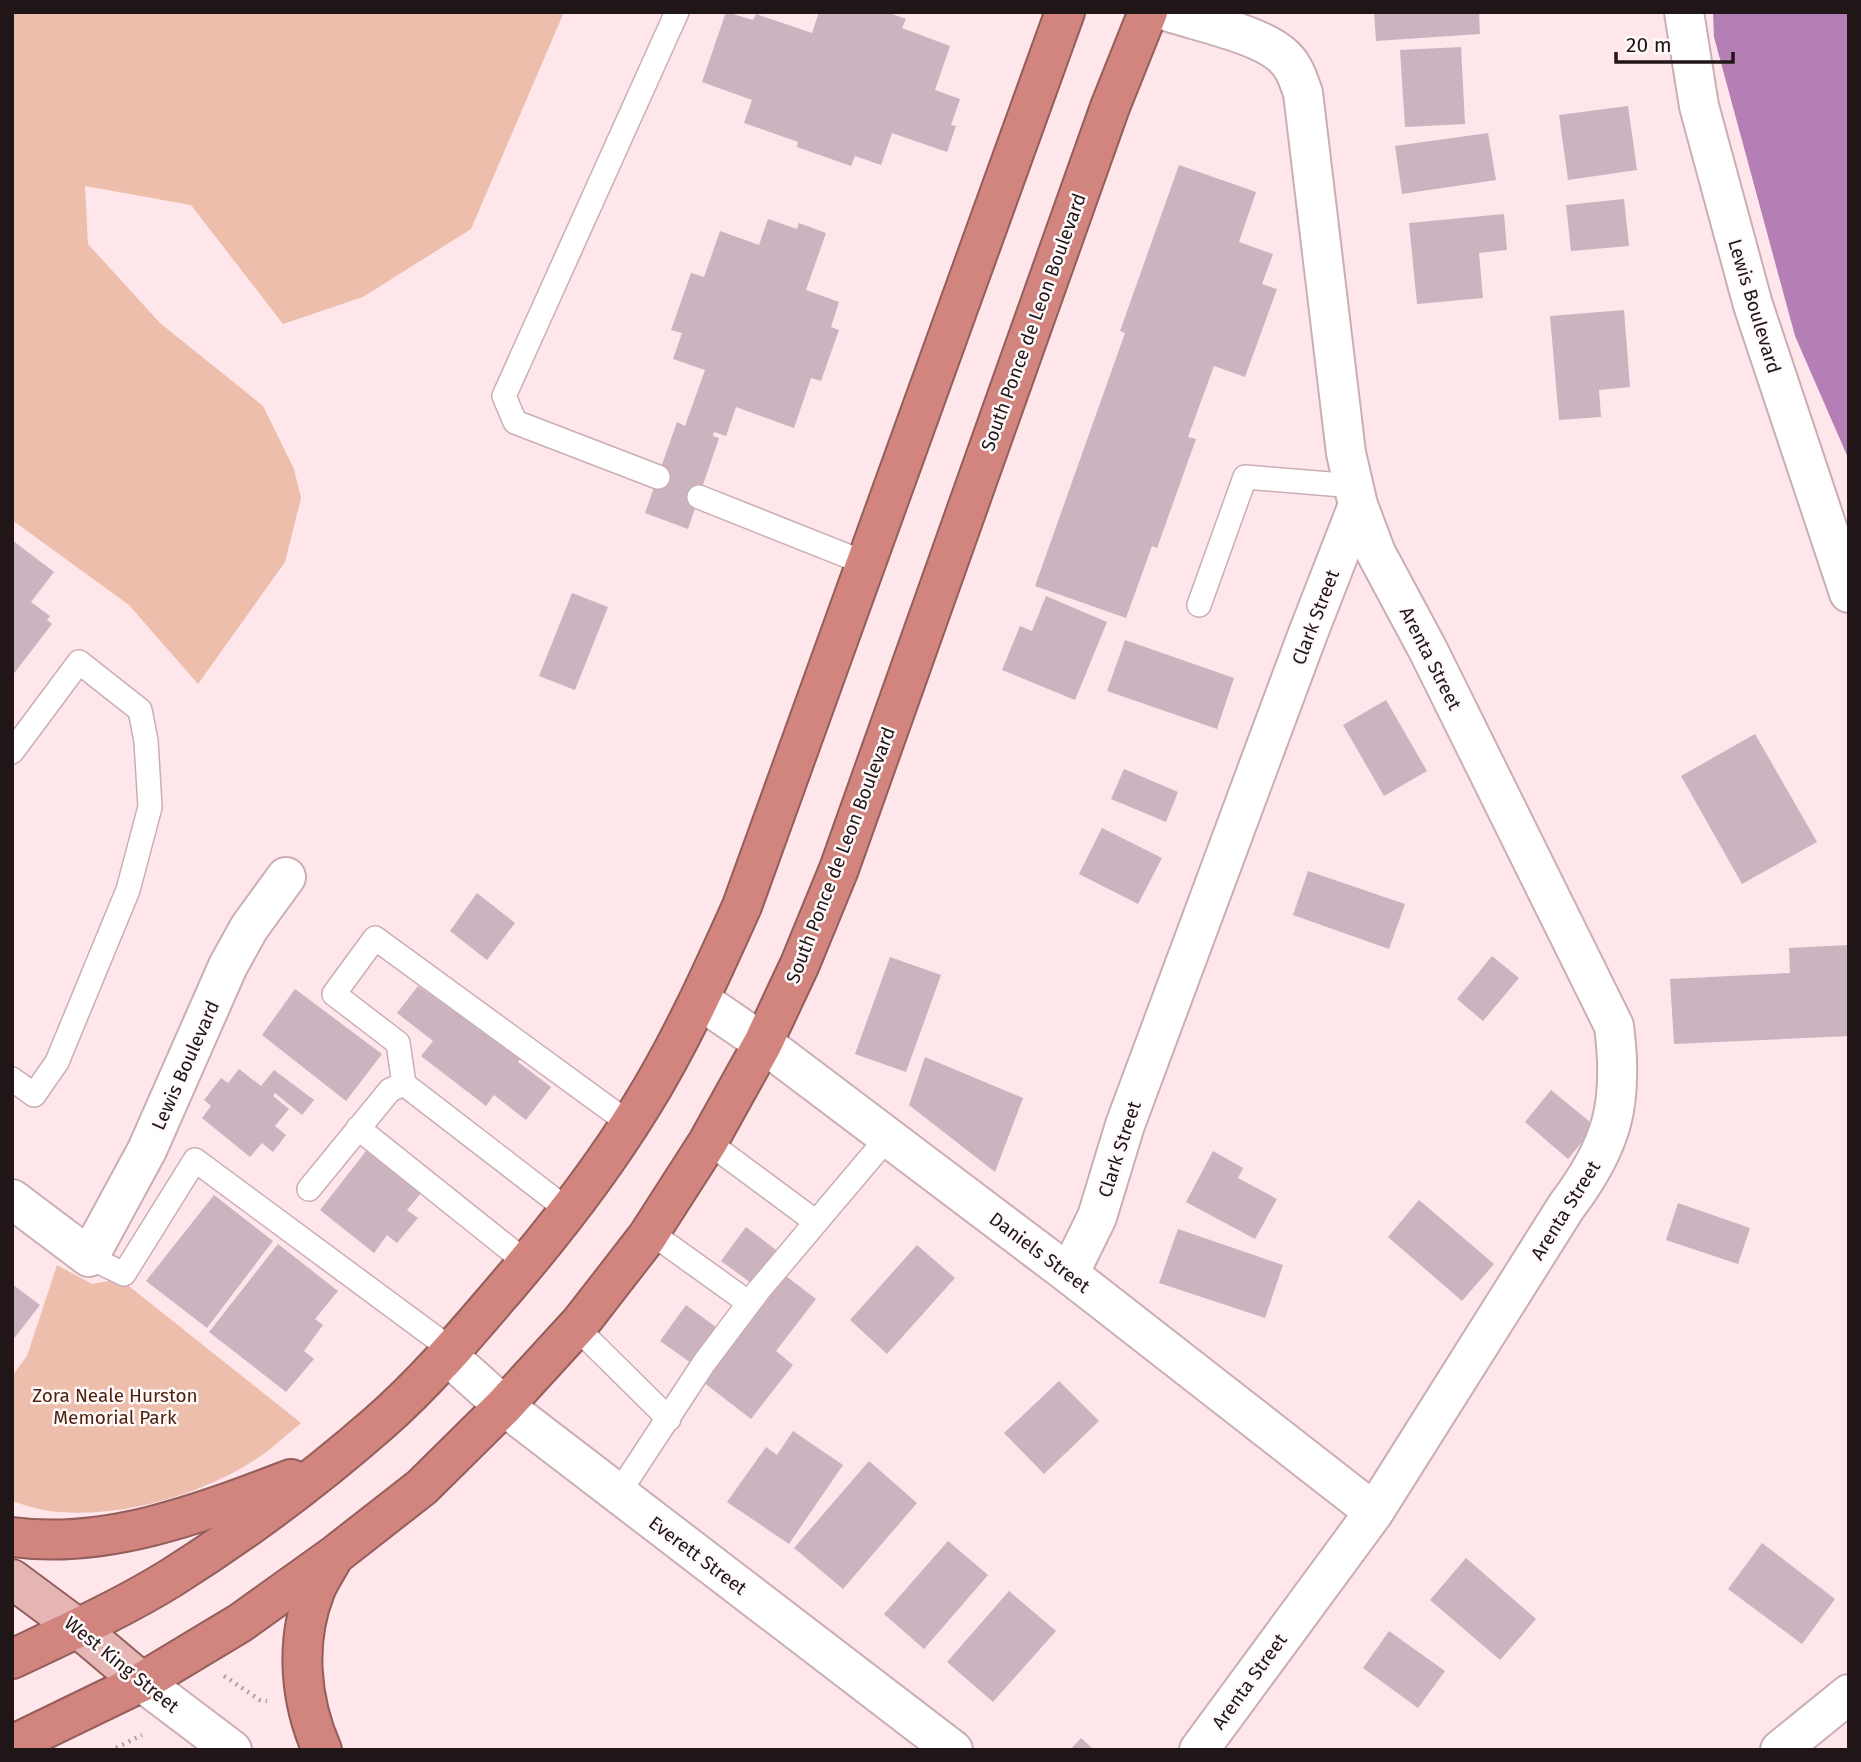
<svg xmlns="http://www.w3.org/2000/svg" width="1861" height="1762" viewBox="0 0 1861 1762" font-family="'Fira Sans',sans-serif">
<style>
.green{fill:#ecbeab}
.water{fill:#b37fb4}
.building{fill:#ccb3c0}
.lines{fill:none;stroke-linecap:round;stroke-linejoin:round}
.lane-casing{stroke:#caaeb4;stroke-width:26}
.street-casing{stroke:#caaeb4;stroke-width:42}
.secondary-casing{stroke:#caaeb4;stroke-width:42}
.primary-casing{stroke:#945e5b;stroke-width:42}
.highway-casing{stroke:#945e5b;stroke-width:42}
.path{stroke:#b3a0a4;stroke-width:4.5;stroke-dasharray:2 5;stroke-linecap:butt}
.lane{stroke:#fff;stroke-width:23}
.street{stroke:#fff;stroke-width:38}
.secondary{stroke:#fff;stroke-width:38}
.primary{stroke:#e4b5b2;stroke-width:38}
.highway{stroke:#d2847f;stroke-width:38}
.labels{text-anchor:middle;stroke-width:5;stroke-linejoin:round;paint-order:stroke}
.street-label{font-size:19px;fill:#201618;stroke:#fff9fa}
.park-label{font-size:19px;fill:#50220e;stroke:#fff9fa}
</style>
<rect width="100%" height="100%" fill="#fee6eb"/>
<path class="green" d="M 12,12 L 564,12 L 471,229 L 363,297 L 283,324 L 191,205 L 85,186 L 88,244 L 160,323 L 263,406 L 294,469 L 301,498 L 285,562 L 198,684 L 129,605 L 12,520 Z
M 57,1265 L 92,1284 L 120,1279 L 301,1423 C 286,1435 271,1450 255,1460 C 196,1497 118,1519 49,1511 C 37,1509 24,1505 12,1501 L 12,1376 L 27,1356 Z"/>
<path class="water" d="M 1713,12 L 1849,12 L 1849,460 L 1795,336 L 1714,37 Z"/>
<path class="building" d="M 726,12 L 753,20 L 756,14 L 812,33 L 819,12 L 887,12 L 906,19 L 902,28 L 950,46 L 935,90 L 960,99 L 951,125 L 956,126 L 947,152 L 892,133 L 881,165 L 855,156 L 851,166 L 797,147 L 798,142 L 744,123 L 752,100 L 702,82 Z
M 1374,12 L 1479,12 L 1480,34 L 1376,41 Z
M 1461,47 L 1465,124 L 1405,127 L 1400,50 Z
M 1628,106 L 1637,170 L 1568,180 L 1559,115 Z
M 1488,133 L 1496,180 L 1402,194 L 1395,146 Z
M 1179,165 L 1256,192 L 1239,242 L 1273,254 L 1262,284 L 1277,289 L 1245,377 L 1214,366 L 1188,437 L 1196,439 L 1157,548 L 1152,546 L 1126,618 L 1035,586 L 1125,333 L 1120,331 Z
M 1624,199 L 1629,246 L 1571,251 L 1566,205 Z
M 1504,214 L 1507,250 L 1479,253 L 1483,298 L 1417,304 L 1409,223 Z
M 768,219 L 797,229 L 799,223 L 826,233 L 806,290 L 839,302 L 831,327 L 839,330 L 821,381 L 811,378 L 794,428 L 736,407 L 726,436 L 714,432 L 713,436 L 719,438 L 688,529 L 645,513 L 677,422 L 685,426 L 705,370 L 673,359 L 682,333 L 671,330 L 691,273 L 704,277 L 720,231 L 759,245 Z
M 1624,310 L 1630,387 L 1599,390 L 1601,417 L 1559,420 L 1550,316 Z
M 12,540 L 54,572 L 31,602 L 50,616 L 47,620 L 52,624 L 12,676 Z
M 572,593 L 608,607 L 575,690 L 539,676 Z
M 1046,596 L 1107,622 L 1075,700 L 1002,670 L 1020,626 L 1032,631 Z
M 1125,640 L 1234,678 L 1217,729 L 1107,691 Z
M 1386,700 L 1427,771 L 1384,796 L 1343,725 Z
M 1755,734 L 1817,842 L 1742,884 L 1681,776 Z
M 1124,769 L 1178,792 L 1166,822 L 1111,799 Z
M 1102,828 L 1162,858 L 1138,904 L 1079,874 Z
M 1308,871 L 1405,904 L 1389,949 L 1293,915 Z
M 477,893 L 515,923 L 487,960 L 450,931 Z
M 1849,945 L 1849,1036 L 1674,1044 L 1670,979 L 1790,973 L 1789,948 Z
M 1492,956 L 1519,978 L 1483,1021 L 1457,999 Z
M 890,957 L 941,975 L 906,1072 L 855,1054 Z
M 418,986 L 521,1058 L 518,1062 L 551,1087 L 526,1120 L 494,1095 L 486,1106 L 421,1056 L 433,1041 L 397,1013 Z
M 295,989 L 382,1054 L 346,1101 L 262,1035 Z
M 925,1057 L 1023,1098 L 995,1172 L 909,1105 Z
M 239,1069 L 261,1086 L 274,1070 L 314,1100 L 302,1115 L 275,1093 L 273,1096 L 289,1109 L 275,1126 L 286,1135 L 273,1152 L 262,1143 L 250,1157 L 202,1118 L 211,1106 L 204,1100 L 221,1078 L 228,1083 Z
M 1551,1090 L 1595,1126 L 1568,1159 L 1525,1122 Z
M 366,1151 L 421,1193 L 407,1210 L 418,1218 L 397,1243 L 387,1235 L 374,1253 L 320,1210 Z
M 1213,1151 L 1243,1168 L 1238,1178 L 1277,1199 L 1255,1239 L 1186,1202 Z
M 214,1195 L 273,1241 L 207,1328 L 146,1281 Z
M 1419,1200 L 1494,1264 L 1462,1301 L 1388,1237 Z
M 1678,1203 L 1750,1228 L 1738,1264 L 1666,1240 Z
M 746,1227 L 780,1253 L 755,1286 L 721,1261 Z
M 1178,1229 L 1283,1265 L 1265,1318 L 1159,1283 Z
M 278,1244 L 338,1291 L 315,1319 L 323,1325 L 304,1351 L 314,1359 L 286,1392 L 209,1332 Z
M 917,1245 L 955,1278 L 887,1354 L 850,1320 Z
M 786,1276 L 816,1299 L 776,1351 L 793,1365 L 751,1419 L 703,1382 Z
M 12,1284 L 40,1305 L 12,1341 Z
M 686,1305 L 720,1330 L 694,1365 L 660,1341 Z
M 1059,1381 L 1099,1421 L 1044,1474 L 1004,1433 Z
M 793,1431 L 843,1465 L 789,1544 L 727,1502 L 766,1447 L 777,1455 Z
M 869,1461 L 917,1503 L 843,1589 L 794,1548 Z
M 948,1541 L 988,1575 L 924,1649 L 884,1614 Z
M 1762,1543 L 1835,1599 L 1802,1644 L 1728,1589 Z
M 1466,1558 L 1536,1619 L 1500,1660 L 1430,1600 Z
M 1009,1591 L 1056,1631 L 993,1702 L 947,1662 Z
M 1389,1631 L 1445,1671 L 1418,1708 L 1363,1668 Z
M 1081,1738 L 1094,1750 L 1070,1750 Z"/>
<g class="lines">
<g class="lane-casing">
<path id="lane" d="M 658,477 L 515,422 L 504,396 L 677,12
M 699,497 L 865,563
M 1199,605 L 1245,477 L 1354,486
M 12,752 L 79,662 L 140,710 L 146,741 L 150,807 L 128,890 L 57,1062 L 34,1095 L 12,1079
M 358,1128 L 527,1263
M 708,1142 L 816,1222
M 309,1189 L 390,1090 L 404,1084
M 569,1211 L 404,1084 L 398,1043 L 334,994 L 375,938 L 630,1124
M 650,1232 L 749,1303
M 89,1257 L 124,1274 L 195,1160 L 452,1350
M 576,1327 L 669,1419
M 618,1494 L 704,1363 L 759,1290 L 888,1137"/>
</g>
<g class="street-casing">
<path id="street" d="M 1684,12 L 1699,106 L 1753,305 L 1849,593
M 700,1000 L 763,1043 L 1069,1274 L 1374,1512
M 12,1199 L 89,1257 L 147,1150 L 228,966 L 249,928 L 286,877
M 1069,1274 L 1097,1217 L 1125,1125 L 1307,636 L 1358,505 L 1346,453 L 1303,93 C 1298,79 1294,65 1282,55 C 1258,34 1200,22 1169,12
M 447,1355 L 504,1406 L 953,1750
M 1199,1750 L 1374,1512 L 1566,1207 C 1613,1145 1624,1103 1614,1026 L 1428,650 L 1376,553 L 1358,505
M 1780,1750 L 1849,1694"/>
</g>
<g class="secondary-casing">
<path id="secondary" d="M 142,1682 L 232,1750"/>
</g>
<g class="primary-casing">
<path id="primary" d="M 12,1579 L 78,1628 L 142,1682"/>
</g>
<g class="highway-casing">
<path id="highway" d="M 12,1537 C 108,1550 204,1512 291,1479
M 12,1659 C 65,1634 121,1609 171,1578 C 244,1532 314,1480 379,1423 C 426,1382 467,1333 508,1285 C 556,1229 601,1171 640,1108 C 680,1044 711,975 742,906 L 1065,12
M 12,1745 L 142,1682 L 240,1623 L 335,1555 L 422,1487 L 504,1406 L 581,1322 L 647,1237 L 708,1142 L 763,1043 L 800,964 L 839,869 L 1110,107 L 1148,12
M 322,1750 C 300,1701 295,1642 315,1591 C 319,1580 327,1569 333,1558"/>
</g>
<path class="path" d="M 1010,13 L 1010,12
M 224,1676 L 260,1700 L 267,1701
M 116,1748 L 142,1735"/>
<use href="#lane" class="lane"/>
<use href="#street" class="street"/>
<use href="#secondary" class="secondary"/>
<use href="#primary" class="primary"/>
<use href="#highway" class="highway"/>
</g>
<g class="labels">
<g class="street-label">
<text transform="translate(1755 306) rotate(73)" y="7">Lewis Boulevard</text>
<text transform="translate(1033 322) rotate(-70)" y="7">South Ponce de Leon Boulevard</text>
<text transform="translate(1315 617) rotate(-69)" y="7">Clark Street</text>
<text transform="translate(1431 658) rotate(63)" y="7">Arenta Street</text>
<text transform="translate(840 855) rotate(-69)" y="7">South Ponce de Leon Boulevard</text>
<text transform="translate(185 1065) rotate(-66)" y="7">Lewis Boulevard</text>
<text transform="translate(1119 1149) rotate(-72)" y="7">Clark Street</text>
<text transform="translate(1565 1210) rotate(-58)" y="7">Arenta Street</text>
<text transform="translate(1040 1252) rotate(37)" y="7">Daniels Street</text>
<text transform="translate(698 1555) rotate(37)" y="7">Everett Street</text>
<text transform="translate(122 1664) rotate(39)" y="7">West King Street</text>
<text transform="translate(1249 1681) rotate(-54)" y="7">Arenta Street</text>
</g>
<g class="park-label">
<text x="115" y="1402">Zora Neale Hurston<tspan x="115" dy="22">Memorial Park</tspan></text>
</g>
</g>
<rect width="1861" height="1762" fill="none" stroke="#201618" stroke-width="28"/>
<path d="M1616 52v10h117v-10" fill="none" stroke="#201618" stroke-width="3.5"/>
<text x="1626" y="52" font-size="21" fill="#201618" stroke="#fff9fa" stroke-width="5" paint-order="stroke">20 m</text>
</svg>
